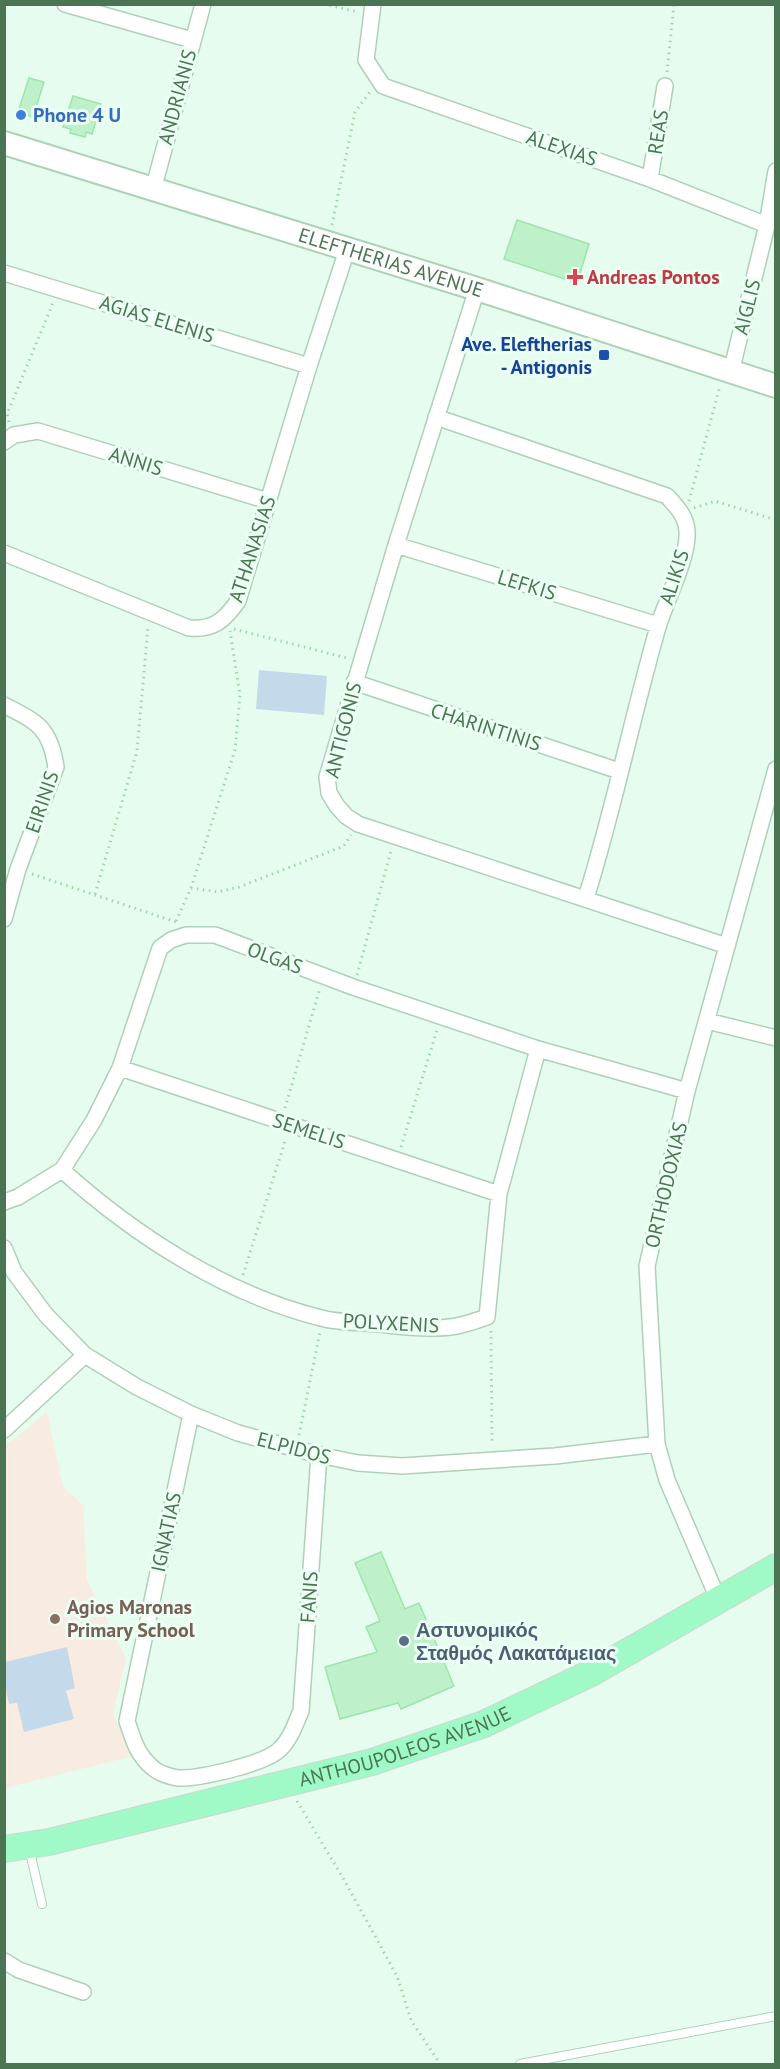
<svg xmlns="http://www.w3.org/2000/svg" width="780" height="2069" viewBox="0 0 780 2069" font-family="'PT Sans',sans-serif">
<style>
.education{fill:#f8ece2}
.green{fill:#c4daea}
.building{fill:#bef1c9;stroke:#9ee4ac;stroke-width:1.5}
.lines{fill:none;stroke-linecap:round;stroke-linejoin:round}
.service-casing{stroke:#afd0b8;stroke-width:10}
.minor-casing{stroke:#afd0b8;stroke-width:18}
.secondary-casing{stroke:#acd3b6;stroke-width:26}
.primary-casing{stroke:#cdd8cf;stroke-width:28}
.path{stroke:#a1d6ac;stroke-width:3;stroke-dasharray:1.5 4.5;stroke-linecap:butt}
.service{stroke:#fff;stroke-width:8}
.minor{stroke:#fff;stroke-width:15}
.secondary{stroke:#fff;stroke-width:22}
.primary{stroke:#9ffac8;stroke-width:26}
.shop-dot{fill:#3f7fe0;stroke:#ecfff4;stroke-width:2}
.health-dot{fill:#e0444e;stroke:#ecfff4;stroke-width:2}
.transit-dot{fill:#1a4fb4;stroke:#ecfff4;stroke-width:2}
.education-dot{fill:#8d6e63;stroke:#ecfff4;stroke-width:2}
.service-dot{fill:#5c6f8a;stroke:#ecfff4;stroke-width:2}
.labels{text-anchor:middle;stroke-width:6;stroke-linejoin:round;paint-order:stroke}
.street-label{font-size:20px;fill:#4b7552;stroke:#ecfff4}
.shop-label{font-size:20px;font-weight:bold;fill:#366cbe;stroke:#ecfff4;text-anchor:start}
.health-label{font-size:20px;font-weight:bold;fill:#be3a42;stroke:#ecfff4;text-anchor:start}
.transit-label{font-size:20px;font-weight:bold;fill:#164399;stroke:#ecfff4;text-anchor:end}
.education-label{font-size:20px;font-weight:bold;fill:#785e54;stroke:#ecfff4;text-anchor:start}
.service-label{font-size:20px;font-weight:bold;fill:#4e5e75;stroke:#ecfff4;text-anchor:start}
</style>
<rect width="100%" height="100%" fill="#e6fcef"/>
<path class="education" d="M 47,1412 L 63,1487 L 83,1505 L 87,1580 L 126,1658 L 113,1714 L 133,1756 L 5,1788 L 5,1446 Z"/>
<path class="green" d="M 259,670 L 327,676 L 324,715 L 256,709 Z
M 67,1647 L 75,1688 L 66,1691 L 74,1719 L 24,1732 L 17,1703 L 9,1704 L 5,1685 L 5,1662 Z"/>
<path class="building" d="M 29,78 L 44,82 L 33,117 L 18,112 Z
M 73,96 L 101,104 L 92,134 L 86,132 L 85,137 L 70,133 L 71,129 L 63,127 Z
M 517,220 L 589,244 L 577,283 L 504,259 Z
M 381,1552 L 405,1609 L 419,1603 L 454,1686 L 401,1709 L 398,1703 L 340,1719 L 325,1667 L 377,1652 L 366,1627 L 380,1621 L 355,1563 Z"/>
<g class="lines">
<g class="service-casing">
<path id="service" d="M 29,1848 L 42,1904
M 520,2064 L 776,2016"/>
</g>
<g class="minor-casing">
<path id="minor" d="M 65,4 L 192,40
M 373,4 L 366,60 L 383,86 L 650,179 L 767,225
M 650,179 L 665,86
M 153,190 L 203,4
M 4,273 L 309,366
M 477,289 L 396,545 L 327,777 L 329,793 L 337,806 L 346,816 L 358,824 L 727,946
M 731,372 L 767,225 L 776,171
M 436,417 L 667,496 C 677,507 686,516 687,531 C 689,557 666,600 658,627 C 632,717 614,809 586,898
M 4,442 L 14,435 L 38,431 L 268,501
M 396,545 L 658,625
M 4,553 L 189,628 C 213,630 224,621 238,601 L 309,366 L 347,250
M 354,682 L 619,771
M 4,705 C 37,722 50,727 56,767 L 18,869 L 4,919
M 707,1021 L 776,1038
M 120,1068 L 499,1194
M 62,1170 C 134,1235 225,1294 321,1318 C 339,1323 360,1322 379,1324 C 402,1327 439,1331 461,1325 C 470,1323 478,1320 487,1317 L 499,1194 L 538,1049
M 4,1202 L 18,1197 L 62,1170 L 94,1120 L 120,1068 L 160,948 L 171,940 L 186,935 L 215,935 L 353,987 L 538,1049 L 687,1091
M 4,1248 L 14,1272 L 46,1315 L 85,1355 L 137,1387 L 191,1414 L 238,1433 L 319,1455 L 358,1463 L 402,1466 L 555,1456 L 657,1444
M 191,1414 L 127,1721 C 133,1739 137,1755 153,1768 C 158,1773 171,1777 178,1778 C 199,1779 264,1764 279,1750 C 290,1740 295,1725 301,1711 L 319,1455
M 4,1430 L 85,1355
M 719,1601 L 667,1480 L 657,1444 L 647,1266 L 687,1091 L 776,769
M 4,1961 L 19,1970 L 83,1992"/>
</g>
<g class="secondary-casing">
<g id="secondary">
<path id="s1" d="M 4,143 L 477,289 L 776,386"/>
</g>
</g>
<g class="primary-casing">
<g id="primary">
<path id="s2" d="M 4,1849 L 49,1842 L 372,1762 L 484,1724 L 591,1673 L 776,1567"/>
</g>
</g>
<path class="path" d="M 324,4 L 358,12
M 667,72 L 674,4
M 332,225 L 355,112 L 370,92
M 9,422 L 7,414 L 53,303
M 689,501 L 720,386
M 694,508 L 715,501 L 776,520
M 234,629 L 347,658
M 32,874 L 176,922
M 191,888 L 218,892 L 239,887 L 344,846 L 351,835
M 95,894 L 137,751 L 148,627
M 176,921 L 191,888 L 235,750 L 240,695 L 230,631
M 357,975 L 391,851
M 285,1108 L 320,988
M 401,1147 L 437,1030
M 243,1275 L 286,1138
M 491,1331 L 492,1445
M 299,1435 L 320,1332
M 297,1801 L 343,1878 L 397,1976 L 411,2020 L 440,2064"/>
<use href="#service" class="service"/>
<use href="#minor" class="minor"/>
<use href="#secondary" class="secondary"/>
<use href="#primary" class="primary"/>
</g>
<circle class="shop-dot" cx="21" cy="115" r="6"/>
<path class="health-dot" d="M572 268h6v6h6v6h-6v6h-6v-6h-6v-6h6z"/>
<rect class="transit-dot" x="598" y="349" width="12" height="12" rx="3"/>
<circle class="education-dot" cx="55" cy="1619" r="6"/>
<circle class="service-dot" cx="404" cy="1641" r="6"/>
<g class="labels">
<g class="street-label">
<text transform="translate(177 97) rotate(-75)" y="7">ANDRIANIS</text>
<text transform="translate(658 132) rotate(-81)" y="7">REAS</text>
<text transform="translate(562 148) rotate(19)" y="7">ALEXIAS</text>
<text dy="7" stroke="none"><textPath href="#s1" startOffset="405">ELEFTHERIAS AVENUE</textPath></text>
<text transform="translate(747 307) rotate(-76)" y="7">AIGLIS</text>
<text transform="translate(157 319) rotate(17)" y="7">AGIAS ELENIS</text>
<text transform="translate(136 461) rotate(17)" y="7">ANNIS</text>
<text transform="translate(252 549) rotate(-72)" y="7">ATHANASIAS</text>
<text transform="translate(674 577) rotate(-72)" y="7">ALIKIS</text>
<text transform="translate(527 585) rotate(17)" y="7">LEFKIS</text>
<text transform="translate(486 727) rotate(18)" y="7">CHARINTINIS</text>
<text transform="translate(343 730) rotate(-76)" y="7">ANTIGONIS</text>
<text transform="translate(42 802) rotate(-71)" y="7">EIRINIS</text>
<text transform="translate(275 958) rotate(20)" y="7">OLGAS</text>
<text transform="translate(309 1131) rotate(18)" y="7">SEMELIS</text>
<text transform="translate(666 1185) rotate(-77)" y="7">ORTHODOXIAS</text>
<text transform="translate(391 1323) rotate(3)" y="7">POLYXENIS</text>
<text transform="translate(294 1448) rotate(15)" y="7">ELPIDOS</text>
<text transform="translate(166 1532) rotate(-78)" y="7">IGNATIAS</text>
<text transform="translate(309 1597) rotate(-86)" y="7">FANIS</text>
<text dy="7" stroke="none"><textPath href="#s2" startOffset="414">ANTHOUPOLEOS AVENUE</textPath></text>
</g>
<g class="shop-label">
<text x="33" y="122">Phone 4 U</text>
</g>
<g class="health-label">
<text x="587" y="284">Andreas Pontos</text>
</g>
<g class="transit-label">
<text x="592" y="351">Ave. Eleftherias<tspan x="592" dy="23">- Antigonis</tspan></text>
</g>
<g class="education-label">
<text x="67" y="1614">Agios Maronas<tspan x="67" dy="23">Primary School</tspan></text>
</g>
<g class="service-label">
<text x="416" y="1637">Αστυνομικός<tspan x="416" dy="23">Σταθμός Λακατάμειας</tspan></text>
</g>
</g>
<rect width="780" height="2069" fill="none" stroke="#4b7552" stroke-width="12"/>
</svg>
